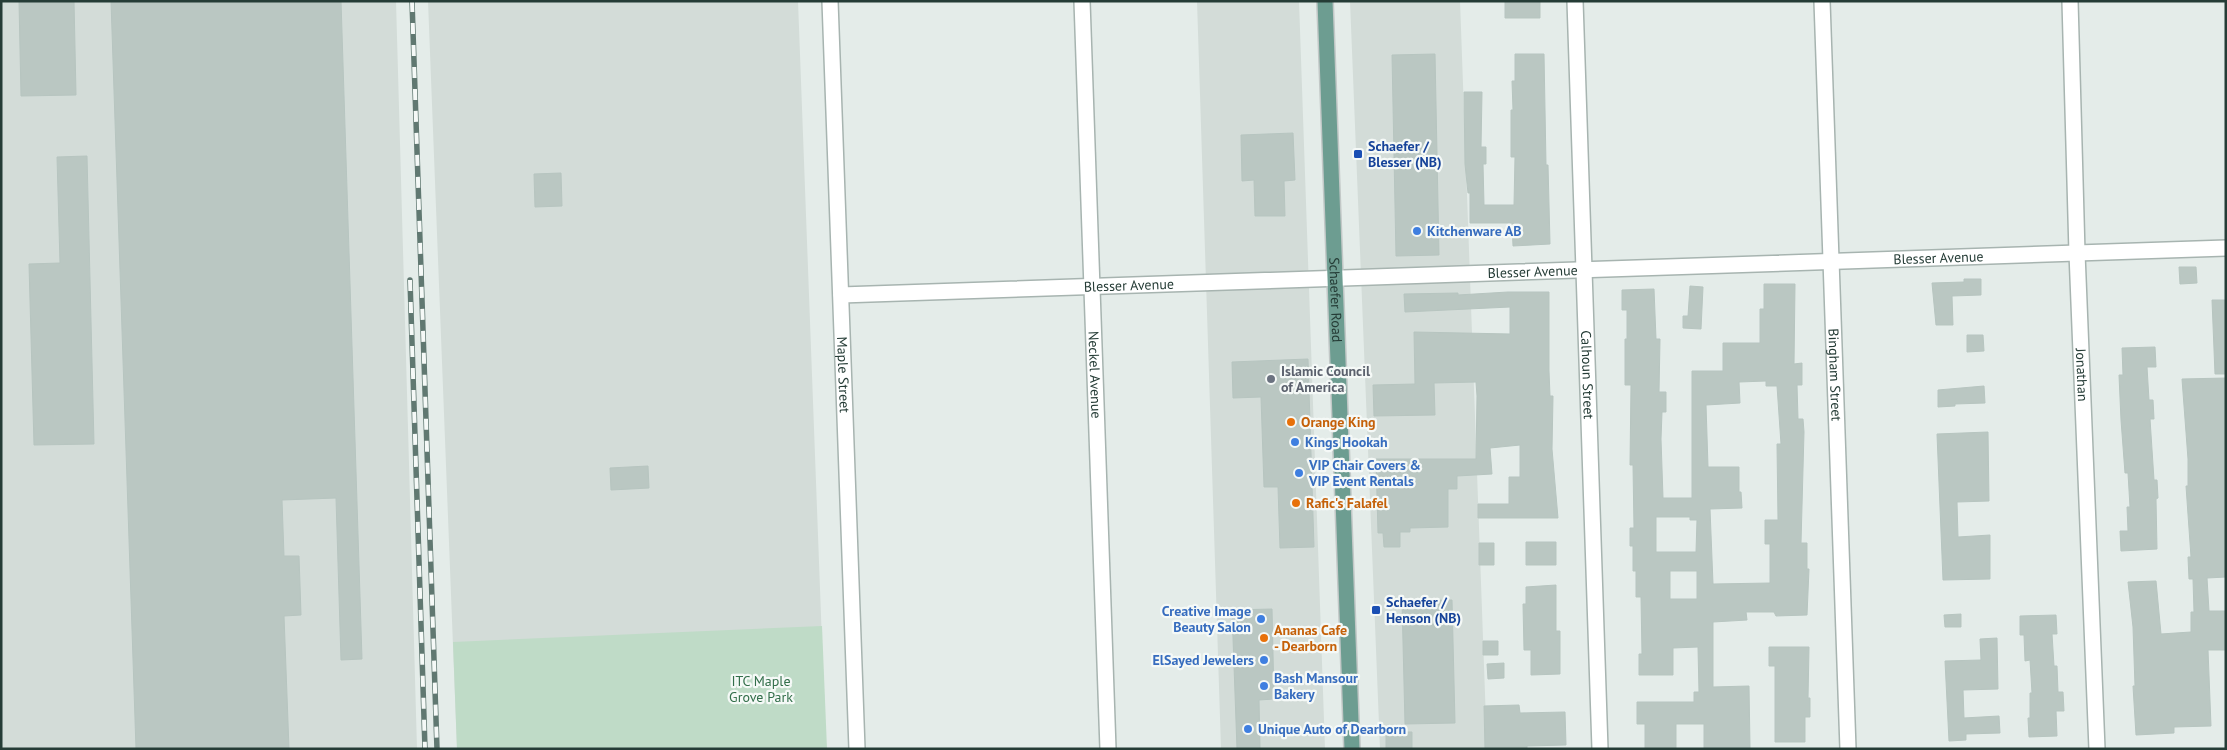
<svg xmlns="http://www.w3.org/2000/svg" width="2227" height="750" viewBox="0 0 2227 750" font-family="'PT Sans',sans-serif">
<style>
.built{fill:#d3dcd8}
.green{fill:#bfdbc7}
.building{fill:#bac7c2;stroke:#b7c5c0;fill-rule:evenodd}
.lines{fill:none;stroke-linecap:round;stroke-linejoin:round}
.minor-casing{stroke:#a7b4b0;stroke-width:18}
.major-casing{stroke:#c2c8c7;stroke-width:18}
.minor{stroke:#fff;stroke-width:15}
.major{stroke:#6d9d91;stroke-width:15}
.rail-casing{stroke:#607871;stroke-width:5.5}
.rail{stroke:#f5f9f7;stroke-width:4;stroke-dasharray:11;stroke-linecap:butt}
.transit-dot{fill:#1a4fb4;stroke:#f5f9f7;stroke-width:2}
.shop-dot{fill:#3f7fe0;stroke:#f5f9f7;stroke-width:2}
.worship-dot{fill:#6b7280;stroke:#f5f9f7;stroke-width:2}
.food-dot{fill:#e8710a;stroke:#f5f9f7;stroke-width:2}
.labels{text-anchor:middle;stroke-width:4.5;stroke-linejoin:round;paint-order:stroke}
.transit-label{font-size:14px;font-weight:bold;fill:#164399;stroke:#f5f9f7;text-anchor:start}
.shop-label{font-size:14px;font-weight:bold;fill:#366cbe;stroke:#f5f9f7;text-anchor:start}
.street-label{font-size:14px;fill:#253c36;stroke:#f5f9f7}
.worship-label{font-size:14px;font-weight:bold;fill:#5b616d;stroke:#f5f9f7;text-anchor:start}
.food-label{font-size:14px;font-weight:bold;fill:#c56008;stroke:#f5f9f7;text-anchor:start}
.park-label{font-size:14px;fill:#336f4b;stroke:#f5f9f7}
</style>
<rect width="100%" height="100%" fill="#e4ece9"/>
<path class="built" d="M 1,1 L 396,1 L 417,749 L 1,749 Z
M 428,1 L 798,1 L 826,749 L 457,749 Z
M 1197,1 L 1299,1 L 1325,749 L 1221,749 Z
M 1350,1 L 1460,1 L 1487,749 L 1380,749 Z"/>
<path class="green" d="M 822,626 L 827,749 L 457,749 L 453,642 Z"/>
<path class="building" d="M 19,1 L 74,1 L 76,95 L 21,96 Z
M 111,1 L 341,1 L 362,659 L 341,660 L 336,498 L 282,500 L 284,556 L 299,556 L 301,615 L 284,616 L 289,749 L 136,749 Z
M 1505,1 L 1540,1 L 1540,18 L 1505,18 Z
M 1435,54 L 1439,255 L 1396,256 L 1392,55 Z
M 1515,54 L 1544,54 L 1546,165 L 1548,165 L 1550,244 L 1513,246 L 1512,223 L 1470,223 L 1470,193 L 1468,193 L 1465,164 L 1464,92 L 1482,92 L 1481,147 L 1486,147 L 1486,164 L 1483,164 L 1484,205 L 1514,205 L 1515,157 L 1511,157 L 1511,110 L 1513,110 L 1512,81 L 1515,81 Z
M 1293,133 L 1295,180 L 1284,181 L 1285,216 L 1255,216 L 1254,180 L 1242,181 L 1241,135 Z
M 87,156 L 94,444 L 34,445 L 29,264 L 60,263 L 57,157 Z
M 561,173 L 562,206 L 535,207 L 534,174 Z
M 2179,267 L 2196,267 L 2197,283 L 2180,284 Z
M 1964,279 L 1981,279 L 1981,295 L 1952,296 L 1953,325 L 1936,325 L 1932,283 L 1964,282 Z
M 1764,284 L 1795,284 L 1794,364 L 1802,363 L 1802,385 L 1797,385 L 1798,419 L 1803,419 L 1804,432 L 1801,543 L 1807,543 L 1807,569 L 1809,569 L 1807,615 L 1776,616 L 1774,612 L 1746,612 L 1747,620 L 1713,622 L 1713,687 L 1749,686 L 1750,748 L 1704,748 L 1704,724 L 1676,724 L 1676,749 L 1645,749 L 1645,724 L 1637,724 L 1637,702 L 1694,702 L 1694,692 L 1699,692 L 1698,647 L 1673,648 L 1673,675 L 1639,675 L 1639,654 L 1642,654 L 1641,597 L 1636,597 L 1636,571 L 1633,571 L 1633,546 L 1630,546 L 1630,528 L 1634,528 L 1633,465 L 1630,465 L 1631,385 L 1625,385 L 1625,339 L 1627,339 L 1627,310 L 1622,310 L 1622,290 L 1654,289 L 1656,339 L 1660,339 L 1659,392 L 1666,392 L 1666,412 L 1662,412 L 1661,439 L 1663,498 L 1692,498 L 1692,371 L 1723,371 L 1723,343 L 1760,343 L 1760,309 L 1764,309 ZM 1766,381 L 1766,386 L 1777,386 L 1781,444 L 1777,444 L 1778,520 L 1765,520 L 1765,544 L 1770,544 L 1770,583 L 1713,584 L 1710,509 L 1742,508 L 1741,492 L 1739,492 L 1739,467 L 1708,467 L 1706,405 L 1740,403 L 1739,382 ZM 1656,517 L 1690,517 L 1690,520 L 1697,520 L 1696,552 L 1656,552 ZM 1670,571 L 1697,571 L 1697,599 L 1670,599 Z
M 1690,286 L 1703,287 L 1701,329 L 1683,328 L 1683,316 L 1688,316 Z
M 1508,292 L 1549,292 L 1549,371 L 1550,396 L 1553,396 L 1552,449 L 1558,518 L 1478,518 L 1478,504 L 1509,504 L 1509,477 L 1520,477 L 1520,445 L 1490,448 L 1492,474 L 1457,476 L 1457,489 L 1448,489 L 1448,527 L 1410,528 L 1410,532 L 1400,532 L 1400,547 L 1384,547 L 1383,533 L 1378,533 L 1376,459 L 1476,459 L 1477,396 L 1476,382 L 1434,383 L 1435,415 L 1374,416 L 1373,385 L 1415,384 L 1414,332 L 1510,334 L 1510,307 L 1405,312 L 1404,294 L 1458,293 L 1458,295 Z
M 2212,300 L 2226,300 L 2226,374 L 2215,374 Z
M 1967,335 L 1983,335 L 1984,351 L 1967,352 Z
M 2155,347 L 2156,367 L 2147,367 L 2149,400 L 2153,400 L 2154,419 L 2150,419 L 2154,480 L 2157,480 L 2158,498 L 2156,499 L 2157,549 L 2121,551 L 2120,531 L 2128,531 L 2127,507 L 2130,507 L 2128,473 L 2125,473 L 2121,420 L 2119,375 L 2123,375 L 2122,348 Z
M 1308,359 L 1314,547 L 1280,548 L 1278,487 L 1264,487 L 1261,397 L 1233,398 L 1232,362 Z
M 2226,378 L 2226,577 L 2207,578 L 2209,611 L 2226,611 L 2226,650 L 2208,650 L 2211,726 L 2174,727 L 2174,733 L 2136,735 L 2133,686 L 2135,686 L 2133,627 L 2128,582 L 2156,581 L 2161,634 L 2191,632 L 2191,612 L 2194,612 L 2193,579 L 2189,579 L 2188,557 L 2191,557 L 2186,486 L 2188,486 L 2188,459 L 2182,379 Z
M 1984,386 L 1985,403 L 1955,404 L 1955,406 L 1938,407 L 1938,390 Z
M 1988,432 L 1989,501 L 1957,502 L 1958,537 L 1990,535 L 1990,579 L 1943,580 L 1937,434 Z
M 648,466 L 649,488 L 611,490 L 610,468 Z
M 1526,542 L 1556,542 L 1556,565 L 1526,565 Z
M 1479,543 L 1494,543 L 1494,565 L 1479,565 Z
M 1556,585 L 1556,631 L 1560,631 L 1560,674 L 1531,675 L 1531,650 L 1524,650 L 1523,604 L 1526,604 L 1526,587 Z
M 1452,600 L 1455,723 L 1405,724 L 1402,601 Z
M 1272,609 L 1274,699 L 1259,700 L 1260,749 L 1237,749 L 1232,610 Z
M 1961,614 L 1961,627 L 1945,627 L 1944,615 Z
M 2056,615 L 2057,634 L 2052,634 L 2054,666 L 2057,666 L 2058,692 L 2063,692 L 2064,711 L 2056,711 L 2057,736 L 2029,737 L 2028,718 L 2030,718 L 2030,693 L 2032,693 L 2030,660 L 2025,661 L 2024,635 L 2020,635 L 2020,616 Z
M 1997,638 L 1998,689 L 1963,690 L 1964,718 L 1999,716 L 2000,733 L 1966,734 L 1966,740 L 1949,741 L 1945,661 L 1981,660 L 1980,639 Z
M 1483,641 L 1498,641 L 1498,655 L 1483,655 Z
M 1769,647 L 1809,647 L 1808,698 L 1810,698 L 1810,717 L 1805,717 L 1805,742 L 1775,742 L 1775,666 L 1769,666 Z
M 1504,663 L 1504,678 L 1488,679 L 1487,664 Z
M 1519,705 L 1520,713 L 1565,712 L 1566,745 L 1527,746 L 1527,749 L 1485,749 L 1484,706 Z
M 1386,732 L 1412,732 L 1412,749 L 1386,749 Z"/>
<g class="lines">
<g class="minor-casing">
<g id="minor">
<path id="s1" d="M 830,1 L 857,749"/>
<path id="s2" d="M 1082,1 L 1108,749"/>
<path id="s3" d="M 1575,1 L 1600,749"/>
<path id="s4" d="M 1822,1 L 1848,749"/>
<path id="s5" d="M 2070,1 L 2077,253 L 2097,749"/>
<path id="s6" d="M 841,295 L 2226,248"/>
</g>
</g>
<g class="major-casing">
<g id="major">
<path id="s7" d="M 1325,1 L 1352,749"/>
</g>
</g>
<use href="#minor" class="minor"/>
<use href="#major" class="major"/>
<g class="rail-casing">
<path id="rail" d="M 412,1 L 437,749
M 410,280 L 425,749"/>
</g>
<use href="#rail" class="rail"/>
</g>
<g class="transit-dot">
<rect x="1353" y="149" width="10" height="10" rx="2.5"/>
<rect x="1371" y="605" width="10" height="10" rx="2.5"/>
</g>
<g class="shop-dot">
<circle cx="1417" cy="231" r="5"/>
<circle cx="1295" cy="442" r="5"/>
<circle cx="1299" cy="473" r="5"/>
<circle cx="1261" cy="619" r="5"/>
<circle cx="1264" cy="660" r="5"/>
<circle cx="1264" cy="686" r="5"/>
<circle cx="1248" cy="729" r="5"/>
</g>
<circle class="worship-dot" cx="1271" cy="379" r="5"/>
<g class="food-dot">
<circle cx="1291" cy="422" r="5"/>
<circle cx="1296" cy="503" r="5"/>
<circle cx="1264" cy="638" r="5"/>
</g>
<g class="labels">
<g class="transit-label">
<text x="1368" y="151">Schaefer /<tspan x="1368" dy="16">Blesser (NB)</tspan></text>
<text x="1386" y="607">Schaefer /<tspan x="1386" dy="16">Henson (NB)</tspan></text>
</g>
<g class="shop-label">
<text x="1427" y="236">Kitchenware AB</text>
<text x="1305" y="447">Kings Hookah</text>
<text x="1309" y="470">VIP Chair Covers &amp;<tspan x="1309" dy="16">VIP Event Rentals</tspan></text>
<text x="1251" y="616" text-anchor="end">Creative Image<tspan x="1251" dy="16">Beauty Salon</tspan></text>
<text x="1254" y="665" text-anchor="end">ElSayed Jewelers</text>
<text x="1274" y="683">Bash Mansour<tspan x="1274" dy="16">Bakery</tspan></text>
<text x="1258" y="734">Unique Auto of Dearborn</text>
</g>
<g class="street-label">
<text dy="5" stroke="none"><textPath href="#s6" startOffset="1098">Blesser Avenue</textPath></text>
<text dy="5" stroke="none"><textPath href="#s6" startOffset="692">Blesser Avenue</textPath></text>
<text dy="5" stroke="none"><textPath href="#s6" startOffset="288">Blesser Avenue</textPath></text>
<text dy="5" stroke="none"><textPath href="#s7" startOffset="299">Schaefer Road</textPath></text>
<text dy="5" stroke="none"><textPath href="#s1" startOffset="374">Maple Street</textPath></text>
<text dy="5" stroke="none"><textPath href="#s2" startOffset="374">Neckel Avenue</textPath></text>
<text dy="5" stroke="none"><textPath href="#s3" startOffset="374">Calhoun Street</textPath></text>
<text dy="5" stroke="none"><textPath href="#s4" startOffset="374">Bingham Street</textPath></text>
<text dy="5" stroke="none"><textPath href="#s5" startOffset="374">Jonathan</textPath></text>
</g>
<g class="worship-label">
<text x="1281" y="376">Islamic Council<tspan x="1281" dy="16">of America</tspan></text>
</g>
<g class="food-label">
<text x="1301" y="427">Orange King</text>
<text x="1306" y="508">Rafic's Falafel</text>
<text x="1274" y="635">Ananas Cafe<tspan x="1274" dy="16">- Dearborn</tspan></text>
</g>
<g class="park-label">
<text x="761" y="686">ITC Maple<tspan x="761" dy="16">Grove Park</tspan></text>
</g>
</g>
<rect width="2227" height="750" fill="none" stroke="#253c36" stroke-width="5"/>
</svg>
